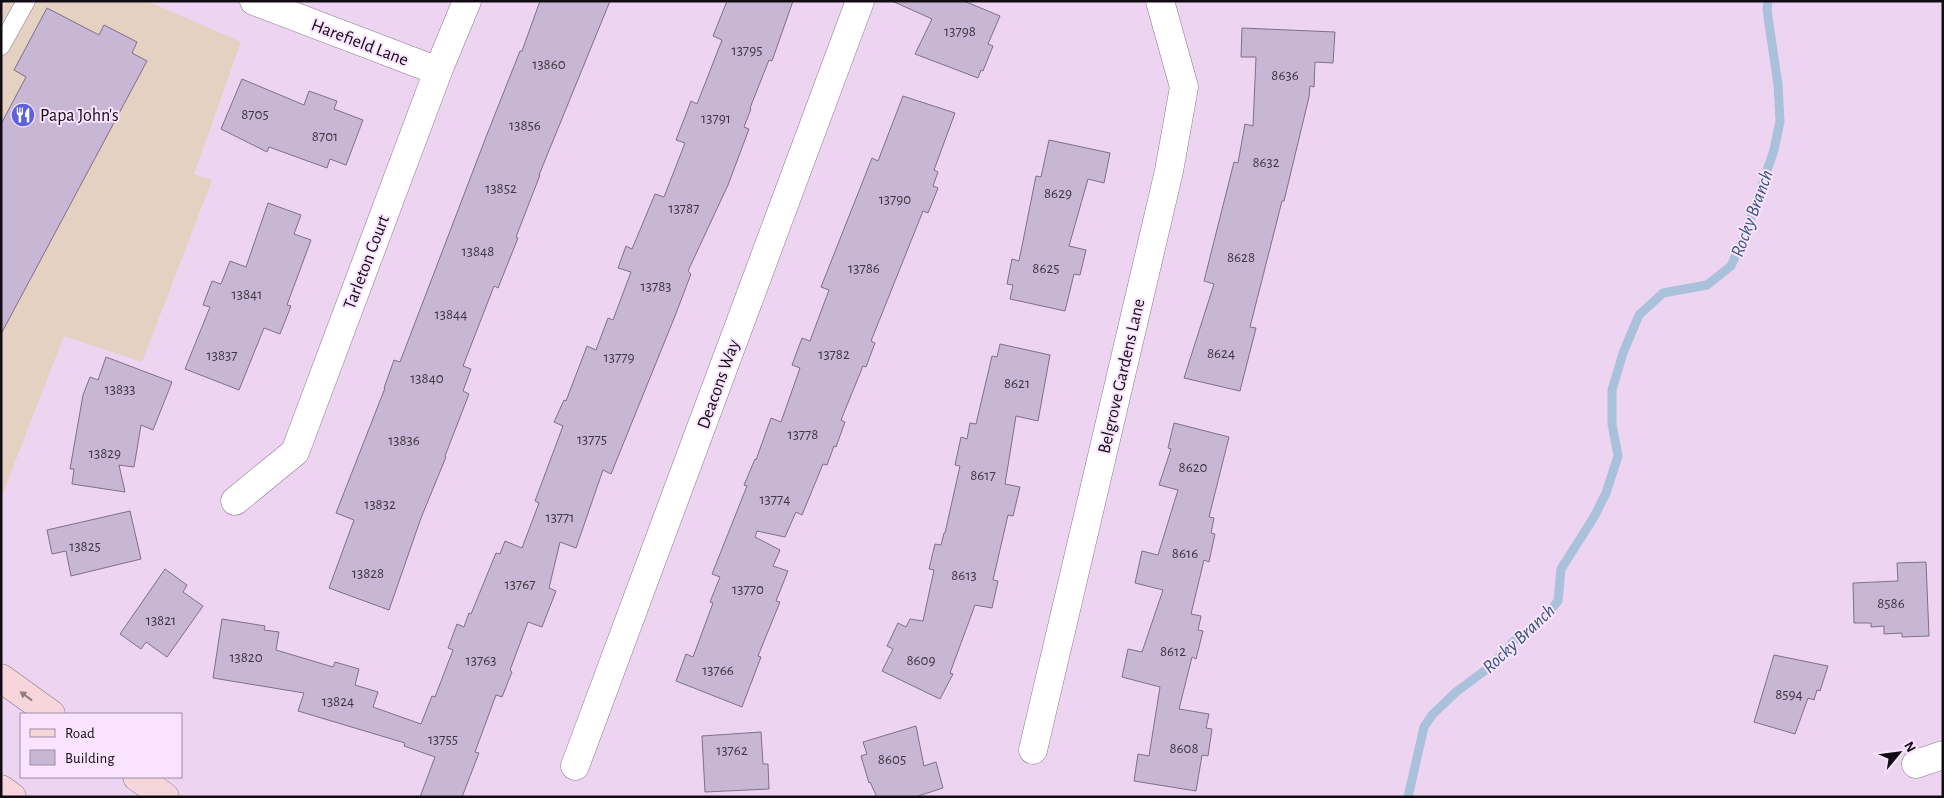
<svg xmlns="http://www.w3.org/2000/svg" width="1944" height="798" viewBox="0 0 1944 798" font-family="'Alegreya Sans',sans-serif">
<style>
.commercial{fill:#e4d1c1}
.lines{fill:none;stroke-linecap:round;stroke-linejoin:round}
.stream{stroke:#a9c1da;stroke-width:9}
.building{fill:#c8b7d4;stroke:#7f6f8a}
.lane-casing{stroke:#8a768f;stroke-width:19}
.street-casing{stroke:#8a768f;stroke-width:29}
.secondary-casing{stroke:#8a768f;stroke-width:29}
.lane{stroke:#fff;stroke-width:18}
.street{stroke:#fff;stroke-width:28}
.secondary{stroke:#f6d6da;stroke-width:28}
.oneway{fill:#8f7b81}
.labels{text-anchor:middle;stroke-width:4;stroke-linejoin:round;paint-order:stroke}
.number-label{font-size:15px;fill:#403644}
.street-label{font-size:18px;fill:#120b14;stroke:#fae3ff}
.poi-label{font-size:18px;fill:#120b14;stroke:#fae3ff;text-anchor:start}
.water-label{font-size:19px;font-style:italic;fill:#30577b;stroke:#fae3ff}
</style>
<rect width="100%" height="100%" fill="#edd5f1"/>
<path class="commercial" d="M 1,1 L 147,1 L 241,42 L 194,174 L 212,180 L 142,362 L 64,336 L 1,498 Z"/>
<g class="lines">
<path class="stream" d="M 1408,797 L 1424,727 L 1432,715 L 1456,692 L 1491,666 L 1514,641 L 1544,618 L 1558,601 L 1561,569 L 1594,517 L 1606,493 L 1618,456 L 1612,424 L 1612,390 L 1623,353 L 1639,315 L 1663,293 L 1707,285 L 1731,266 L 1745,235 L 1774,150 L 1780,121 L 1778,85 L 1767,10 L 1768,1"/>
</g>
<path class="building" d="M 540,1 L 610,1 L 539,175 L 540,175 L 516,237 L 518,238 L 498,288 L 494,286 L 463,366 L 471,369 L 463,391 L 469,394 L 445,456 L 446,457 L 421,518 L 389,610 L 329,588 L 354,520 L 336,513 L 385,388 L 384,388 L 394,360 L 400,362 L 486,137 L 520,51 L 522,51 Z
M 727,1 L 793,1 L 772,61 L 769,60 L 750,108 L 751,109 L 744,127 L 749,129 L 728,185 L 688,271 L 691,274 L 675,316 L 611,474 L 603,470 L 576,548 L 560,542 L 549,588 L 556,591 L 542,627 L 528,622 L 510,670 L 512,672 L 502,697 L 496,695 L 475,752 L 479,753 L 462,797 L 420,797 L 435,757 L 404,746 L 405,743 L 298,711 L 304,693 L 213,678 L 222,619 L 265,626 L 264,630 L 279,632 L 276,650 L 333,667 L 335,662 L 359,669 L 355,685 L 378,692 L 373,707 L 421,724 L 432,696 L 435,697 L 453,650 L 448,648 L 457,624 L 464,627 L 469,613 L 471,614 L 496,553 L 500,554 L 505,541 L 522,548 L 539,503 L 535,501 L 563,426 L 554,422 L 564,400 L 566,401 L 587,346 L 596,350 L 608,318 L 613,320 L 631,272 L 618,268 L 626,246 L 632,249 L 655,194 L 664,197 L 685,143 L 676,140 L 691,101 L 697,104 L 722,40 L 713,36 Z
M 892,1 L 964,1 L 1000,16 L 988,44 L 993,46 L 983,71 L 981,70 L 978,78 L 915,54 L 932,19 Z
M 47,8 L 99,35 L 104,25 L 137,42 L 132,53 L 147,61 L 1,334 L 1,124 L 26,77 L 14,70 Z
M 1242,28 L 1335,32 L 1333,63 L 1315,62 L 1314,87 L 1310,86 L 1309,97 L 1284,201 L 1282,201 L 1250,327 L 1256,328 L 1240,391 L 1184,378 L 1214,284 L 1204,281 L 1234,162 L 1238,163 L 1245,124 L 1253,126 L 1256,57 L 1241,57 Z
M 242,79 L 304,105 L 309,91 L 337,101 L 334,109 L 363,120 L 346,165 L 330,159 L 327,168 L 269,147 L 267,152 L 221,129 Z
M 903,96 L 955,113 L 934,170 L 938,172 L 933,186 L 938,188 L 928,213 L 923,211 L 871,341 L 875,343 L 866,367 L 863,366 L 841,420 L 845,422 L 836,447 L 834,446 L 827,465 L 823,464 L 802,515 L 796,512 L 785,537 L 757,531 L 755,537 L 780,550 L 773,566 L 788,571 L 776,601 L 780,602 L 758,656 L 761,657 L 742,707 L 676,681 L 686,654 L 693,657 L 713,603 L 710,602 L 720,577 L 712,574 L 747,486 L 744,485 L 755,459 L 756,460 L 771,418 L 781,422 L 800,368 L 792,365 L 802,338 L 810,341 L 829,290 L 821,287 L 872,158 L 878,161 Z
M 1049,140 L 1110,153 L 1104,183 L 1088,179 L 1069,246 L 1086,250 L 1080,275 L 1074,274 L 1065,311 L 1010,299 L 1013,285 L 1007,284 L 1012,259 L 1019,261 L 1036,176 L 1041,177 Z
M 268,203 L 301,215 L 294,234 L 311,240 L 287,305 L 291,306 L 280,334 L 264,328 L 239,390 L 185,369 L 210,307 L 203,305 L 212,281 L 221,284 L 230,261 L 246,267 Z
M 1000,344 L 1050,355 L 1038,421 L 1016,416 L 1005,484 L 1020,487 L 1013,516 L 1008,515 L 993,580 L 998,581 L 992,608 L 975,605 L 950,673 L 953,674 L 940,699 L 882,671 L 893,649 L 887,646 L 898,623 L 906,627 L 910,619 L 923,621 L 934,570 L 929,569 L 935,544 L 941,545 L 944,533 L 945,533 L 960,466 L 955,465 L 961,437 L 967,439 L 970,423 L 976,424 L 992,356 L 997,357 Z
M 106,357 L 172,382 L 153,430 L 141,425 L 134,467 L 119,465 L 125,492 L 72,484 L 74,469 L 70,469 L 83,395 L 90,377 L 98,380 Z
M 1174,423 L 1229,437 L 1209,517 L 1214,518 L 1211,533 L 1215,534 L 1209,562 L 1204,560 L 1191,614 L 1201,616 L 1198,630 L 1203,631 L 1196,659 L 1192,657 L 1179,709 L 1209,714 L 1206,728 L 1212,729 L 1208,756 L 1202,755 L 1196,791 L 1134,781 L 1138,754 L 1149,756 L 1160,687 L 1122,677 L 1128,649 L 1142,652 L 1163,590 L 1135,583 L 1142,551 L 1158,555 L 1178,490 L 1159,485 L 1171,449 L 1168,448 Z
M 130,511 L 141,559 L 71,576 L 66,551 L 52,554 L 47,530 Z
M 1926,562 L 1929,636 L 1902,637 L 1902,633 L 1884,634 L 1884,626 L 1871,627 L 1871,623 L 1854,623 L 1853,583 L 1898,581 L 1897,563 Z
M 165,569 L 187,585 L 183,592 L 203,606 L 167,657 L 146,642 L 141,649 L 120,634 Z
M 1774,655 L 1828,666 L 1820,691 L 1817,690 L 1814,700 L 1808,698 L 1795,734 L 1754,722 Z
M 916,726 L 924,766 L 936,762 L 943,788 L 915,797 L 877,797 L 870,782 L 869,783 L 861,756 L 867,754 L 863,742 Z
M 761,732 L 763,764 L 768,764 L 769,789 L 705,792 L 702,736 Z"/>
<g class="lines">
<g class="lane-casing">
<path id="lane" d="M 1,46 L 26,1"/>
</g>
<g class="street-casing">
<path id="street" d="M 254,1 L 438,71
M 235,501 L 295,452 L 438,71 L 467,1
M 1033,750 L 1169,171 L 1184,87 L 1160,1
M 1916,764 L 1943,755
M 575,766 L 860,1"/>
</g>
<g class="secondary-casing">
<path id="secondary" d="M 1,678 L 51,714
M 137,777 L 165,797
M 1,789 L 12,797"/>
</g>
<use href="#lane" class="lane"/>
<use href="#street" class="street"/>
<use href="#secondary" class="secondary"/>
</g>
<defs><path id="oneway-solid" d="M-6-.8H1V-3.2L6.5 0L1 3.2V.8H-6Z" transform="scale(1.25)"/></defs>
<use class="oneway" href="#oneway-solid" transform="translate(26 696) rotate(-144)"/>
<defs>
<g id="restaurant-disc" transform="scale(1.25)"><circle r="9.5" fill="#5b62da" stroke="#fae3ff"/><path d="M-5-6h1v4h1v-4h1v4h1v-4h1v5L-1.5 .5V6h-2V.5L-5-1ZM5-6V6H3V1.5H1.5Q1.5-4 5-6Z" fill="#fff"/></g>
</defs>
<g fill-rule="evenodd">
<use href="#restaurant-disc" x="23" y="115"/>
</g>
<g class="labels">
<g class="number-label">
<text x="960" y="36">13798</text>
<text x="747" y="55">13795</text>
<text x="549" y="69">13860</text>
<text x="1285" y="80">8636</text>
<text x="255" y="119">8705</text>
<text x="716" y="123">13791</text>
<text x="525" y="130">13856</text>
<text x="325" y="141">8701</text>
<text x="1266" y="167">8632</text>
<text x="501" y="193">13852</text>
<text x="1058" y="198">8629</text>
<text x="895" y="204">13790</text>
<text x="684" y="213">13787</text>
<text x="478" y="256">13848</text>
<text x="1241" y="262">8628</text>
<text x="864" y="273">13786</text>
<text x="1046" y="273">8625</text>
<text x="656" y="291">13783</text>
<text x="247" y="299">13841</text>
<text x="451" y="319">13844</text>
<text x="1221" y="358">8624</text>
<text x="834" y="359">13782</text>
<text x="222" y="360">13837</text>
<text x="619" y="362">13779</text>
<text x="427" y="383">13840</text>
<text x="1017" y="388">8621</text>
<text x="120" y="394">13833</text>
<text x="803" y="439">13778</text>
<text x="592" y="444">13775</text>
<text x="404" y="445">13836</text>
<text x="105" y="458">13829</text>
<text x="1193" y="472">8620</text>
<text x="983" y="480">8617</text>
<text x="775" y="504">13774</text>
<text x="380" y="509">13832</text>
<text x="560" y="522">13771</text>
<text x="85" y="551">13825</text>
<text x="1185" y="558">8616</text>
<text x="368" y="578">13828</text>
<text x="964" y="580">8613</text>
<text x="520" y="589">13767</text>
<text x="748" y="594">13770</text>
<text x="1891" y="608">8586</text>
<text x="161" y="625">13821</text>
<text x="1173" y="656">8612</text>
<text x="246" y="662">13820</text>
<text x="481" y="665">13763</text>
<text x="921" y="665">8609</text>
<text x="718" y="675">13766</text>
<text x="1789" y="699">8594</text>
<text x="338" y="706">13824</text>
<text x="443" y="744">13755</text>
<text x="1184" y="753">8608</text>
<text x="732" y="755">13762</text>
<text x="892" y="764">8605</text>
</g>
<g class="street-label">
<text transform="translate(360 42) rotate(21)" y="6">Harefield Lane</text>
<text transform="translate(366 262) rotate(-69)" y="6">Tarleton Court</text>
<text transform="translate(1121 376) rotate(-77)" y="6">Belgrove Gardens Lane</text>
<text transform="translate(718 384) rotate(-70)" y="6">Deacons Way</text>
</g>
<g class="poi-label">
<text x="40" y="121">Papa John's</text>
</g>
<g class="water-label">
<text transform="translate(1751 213) rotate(-70)" y="7">Rocky Branch</text>
<text transform="translate(1518 638) rotate(-43)" y="7">Rocky Branch</text>
</g>
</g>
<rect width="1944" height="798" fill="none" stroke="#120b14" stroke-width="5"/>
<rect x="20" y="713" width="162" height="65" fill="#fae3ff" stroke="#9d8da1"/>
<rect x="30" y="729" width="25" height="8" fill="#f6d6da" stroke="#9d8da1"/>
<text x="65" y="738" font-size="15" fill="#120b14">Road</text>
<rect x="30" y="750" width="25" height="15" fill="#c8b7d4" stroke="#9d8da1"/>
<text x="65" y="763" font-size="15" fill="#120b14">Building</text>
<g transform="translate(1899 753) rotate(61)" stroke="#fae3ff" stroke-width="4" paint-order="stroke">
<path d="M0-4L9 19L0 12L-9 19Z" fill="#120b14"/>
<text y="-8" font-size="14" font-weight="bold" text-anchor="middle" fill="#120b14">N</text>
</g>
</svg>
